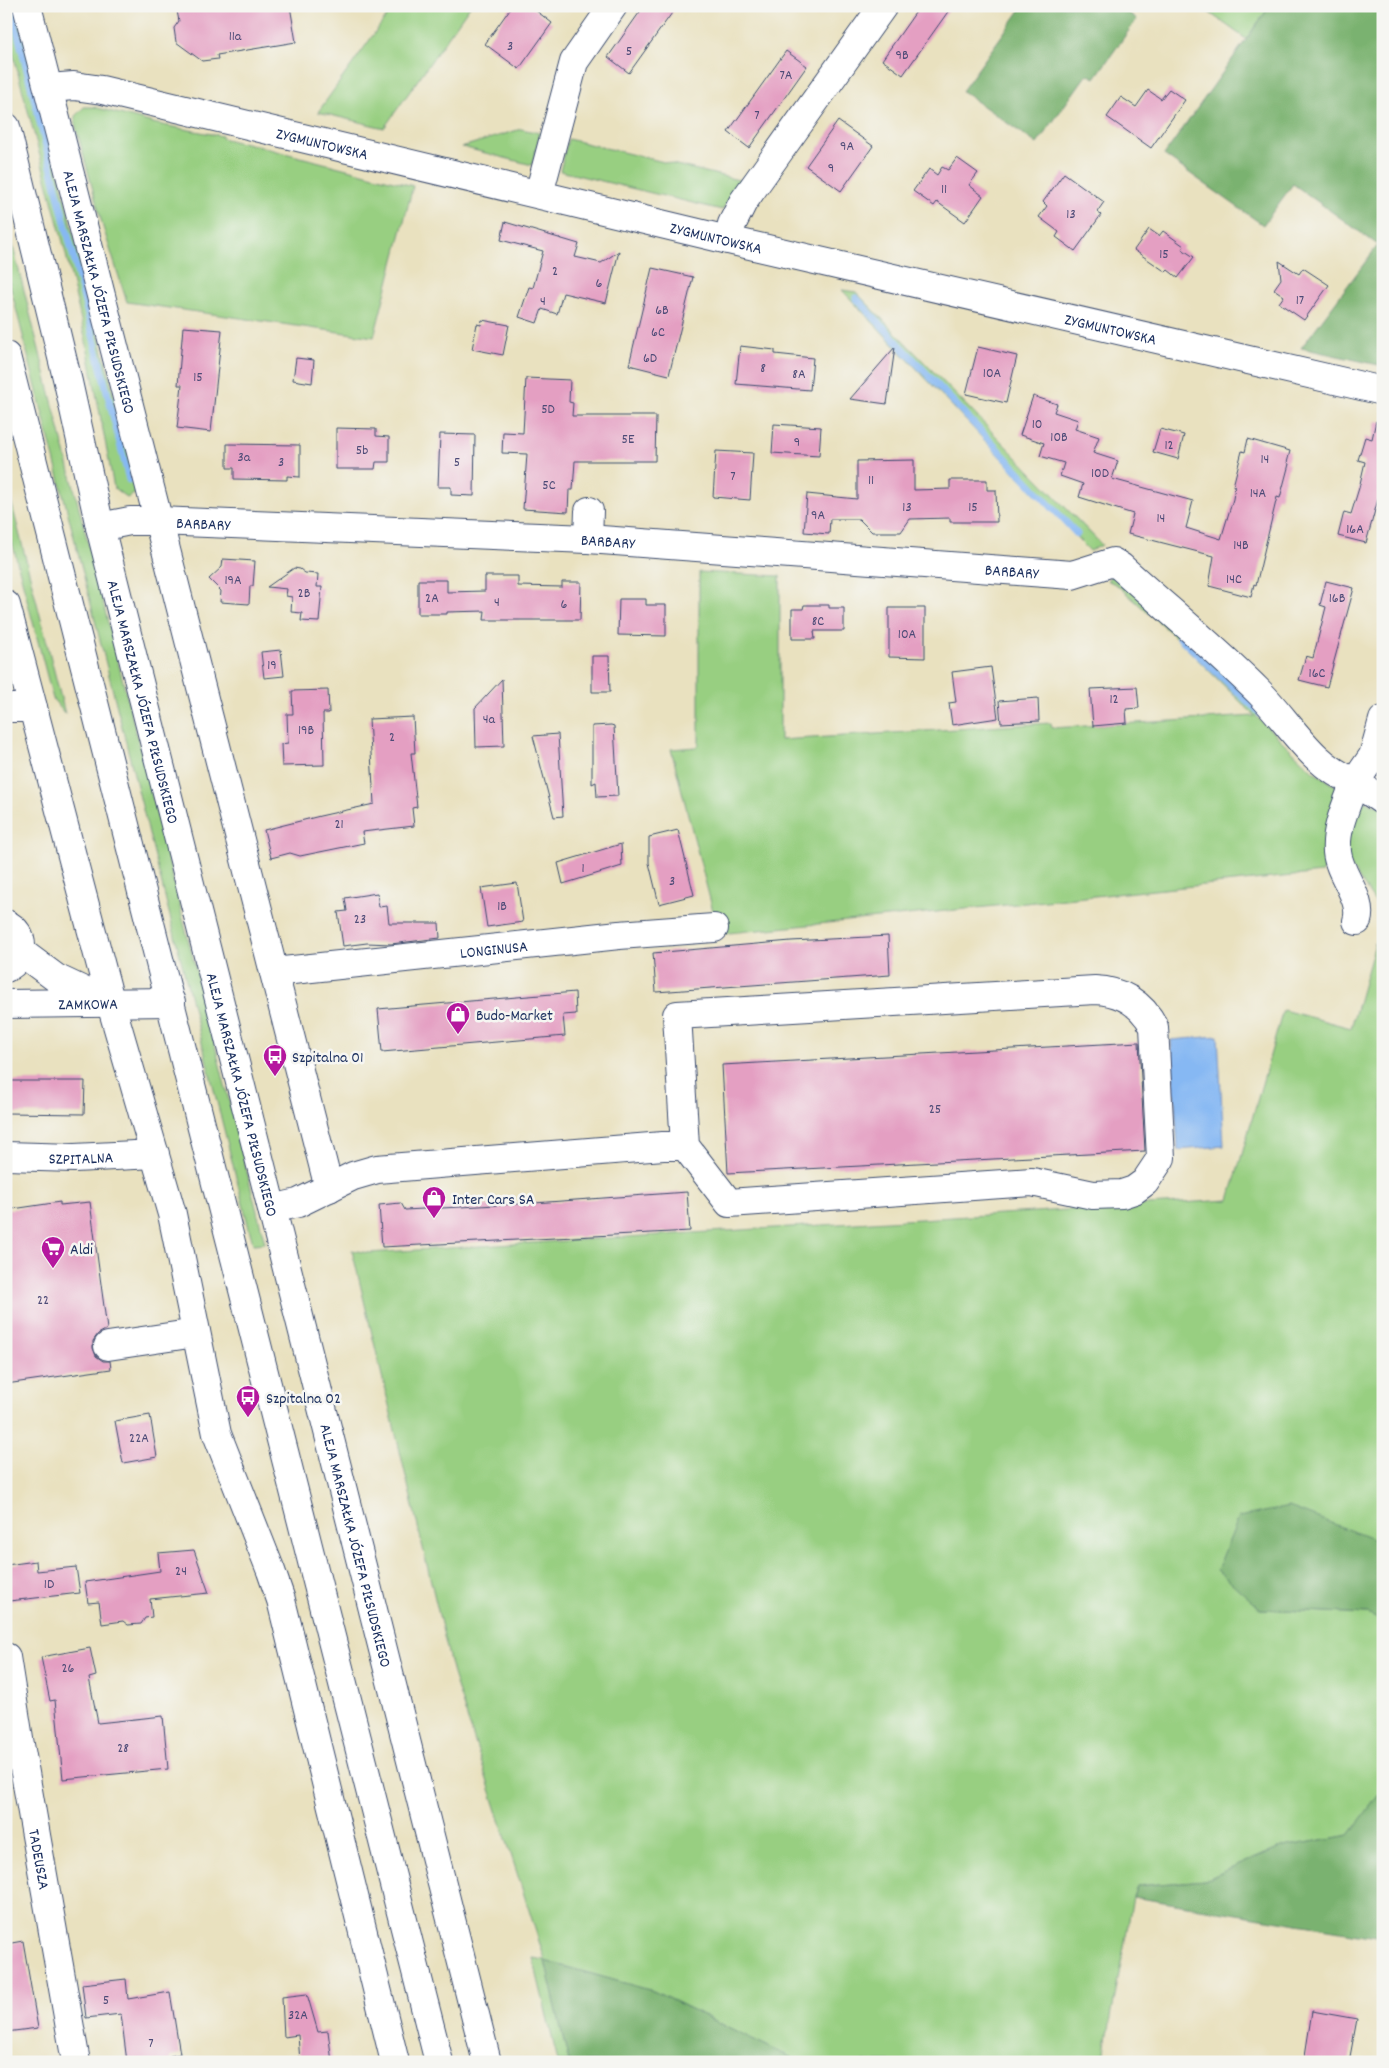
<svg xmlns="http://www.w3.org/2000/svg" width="1389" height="2068" viewBox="0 0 1389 2068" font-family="Dekko,sans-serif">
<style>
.green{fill:#98cf81;stroke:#5a7f70}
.forest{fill:#7ab26f;stroke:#4a7066}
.water{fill:#86b8f3;stroke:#5074a8}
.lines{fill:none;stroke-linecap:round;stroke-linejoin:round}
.stream{stroke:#86b8f3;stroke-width:7}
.building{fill:#e49fc2}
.minor-casing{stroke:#3a4a6d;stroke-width:30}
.major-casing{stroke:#3a4a6d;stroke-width:30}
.minor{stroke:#fff;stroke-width:28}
.major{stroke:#fff;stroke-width:28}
.labels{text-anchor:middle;stroke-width:5;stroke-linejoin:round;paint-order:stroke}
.number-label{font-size:14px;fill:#4d4b77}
.street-label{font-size:16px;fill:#1b2f5e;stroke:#f6f6f2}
.poi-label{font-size:16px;fill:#1b2f5e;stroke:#f6f6f2;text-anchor:start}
</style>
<rect width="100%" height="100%" fill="#f6f6f2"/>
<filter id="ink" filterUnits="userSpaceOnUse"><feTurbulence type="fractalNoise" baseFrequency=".02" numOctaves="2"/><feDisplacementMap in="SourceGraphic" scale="10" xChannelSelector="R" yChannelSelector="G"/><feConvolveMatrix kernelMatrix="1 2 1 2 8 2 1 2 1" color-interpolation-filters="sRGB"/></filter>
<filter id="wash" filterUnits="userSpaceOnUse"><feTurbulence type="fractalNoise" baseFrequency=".0096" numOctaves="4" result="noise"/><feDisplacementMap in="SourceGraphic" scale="20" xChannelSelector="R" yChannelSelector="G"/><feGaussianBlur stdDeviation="1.12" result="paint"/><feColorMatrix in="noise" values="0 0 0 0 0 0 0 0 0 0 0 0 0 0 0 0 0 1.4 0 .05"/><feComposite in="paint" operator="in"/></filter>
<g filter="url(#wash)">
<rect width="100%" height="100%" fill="#e9e1bf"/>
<path class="green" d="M 6,6 L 17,6 L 138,492 L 127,498 L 114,488 L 88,351 L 64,246 L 20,81 L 6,25 Z
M 394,6 L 470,6 L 384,128 L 318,112 Z
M 1200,6 L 1270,6 L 1246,39 Z
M 84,107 L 94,107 L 157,124 L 222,136 L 222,138 L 241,143 L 242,142 L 413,186 L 374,337 L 127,302 L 103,227 L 75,124 L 75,116 Z
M 521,129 L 540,133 L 532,165 L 462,147 Z
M 568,139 L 743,181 L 722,210 L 560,171 Z
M 6,219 L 265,1243 L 253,1244 L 6,269 Z
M 842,290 L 856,292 L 1102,545 L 1090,551 L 1082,543 Z
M 6,481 L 65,714 L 53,699 L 6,519 Z
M 699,572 L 780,576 L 780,740 L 1051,723 L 1052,728 L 1255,716 L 1170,632 L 1117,585 L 1107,580 L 1115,572 L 1263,707 L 1256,716 L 1312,770 L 1343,791 L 1322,873 L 719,934 L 671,749 L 697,747 L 699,744 Z
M 1356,798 L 1383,807 L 1383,1551 L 1377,1540 L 1261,1609 L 1368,1614 L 1383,1622 L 1383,1789 L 1350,1835 L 1278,1848 L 1205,1880 L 1137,1886 L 1133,1897 L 1103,2062 L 800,2062 L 653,1991 L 545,1961 L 569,2062 L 558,2062 L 533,1958 L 545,1960 L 453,1674 L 352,1250 L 368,1253 L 1229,1200 L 1283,1010 L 1351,1028 L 1380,926 L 1377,905 L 1350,865 L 1344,850 Z"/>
<path class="forest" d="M 1023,6 L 1119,6 L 1137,19 L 1095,78 L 1087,74 L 1037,144 L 962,91 Z
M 1270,6 L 1383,6 L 1383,366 L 1301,348 L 1378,245 L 1293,184 L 1263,225 L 1164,155 Z
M 1289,1507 L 1378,1541 L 1383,1551 L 1383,1622 L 1368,1614 L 1261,1609 L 1217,1570 L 1239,1517 Z
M 1383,1789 L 1383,1938 L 1133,1897 L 1137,1886 L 1205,1880 L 1278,1848 L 1349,1835 Z
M 545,1961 L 653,1991 L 800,2062 L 569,2062 Z"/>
<path class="water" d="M 1218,1036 L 1224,1146 L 1178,1150 L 1171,1040 Z"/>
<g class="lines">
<path class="stream" d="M 11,6 L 129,480
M 856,298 L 1077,534
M 1179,637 L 1262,715"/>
</g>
<g id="blocks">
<path class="building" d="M 183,6 L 290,6 L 296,42 L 217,55 L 218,59 L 202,61 L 176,42 L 174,28 L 179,21 L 177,11 L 184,10 Z
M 512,6 L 530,6 L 552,23 L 519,69 L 485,44 Z
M 644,6 L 677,6 L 629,73 L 608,57 Z
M 920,6 L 952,6 L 903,75 L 882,60 Z
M 786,51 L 807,66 L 749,148 L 728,132 Z
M 1169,89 L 1185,100 L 1151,148 L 1107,117 L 1121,97 L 1136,107 L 1148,90 L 1161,99 Z
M 838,121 L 873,146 L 841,191 L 806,166 Z
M 957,158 L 978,173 L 969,185 L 983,196 L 965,222 L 937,202 L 934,206 L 913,191 L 929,169 L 937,175 L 942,167 L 948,170 Z
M 1064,173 L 1104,202 L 1097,212 L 1101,215 L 1075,251 L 1056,237 L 1059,232 L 1039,217 L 1047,206 L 1043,202 Z
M 505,222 L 579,244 L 575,257 L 601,263 L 619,251 L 606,303 L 563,293 L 557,314 L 542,309 L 537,323 L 519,317 L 529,287 L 533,288 L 543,251 L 501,240 Z
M 1149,229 L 1159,236 L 1163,231 L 1184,246 L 1182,249 L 1194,257 L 1178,278 L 1168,270 L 1166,272 L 1134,250 Z
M 1279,261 L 1299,274 L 1303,268 L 1329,285 L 1304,320 L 1279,303 L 1284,296 L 1274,289 L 1281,279 Z
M 652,268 L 693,277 L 669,375 L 629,365 Z
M 482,320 L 509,325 L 503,355 L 472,349 L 477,324 L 481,325 Z
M 183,327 L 222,330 L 211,432 L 177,428 L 182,385 L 178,385 Z
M 740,346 L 775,350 L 775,354 L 813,358 L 810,390 L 736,384 Z
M 895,347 L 887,404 L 850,399 Z
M 978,347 L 1017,356 L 1006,403 L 966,394 Z
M 296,358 L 314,360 L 312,383 L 293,380 Z
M 526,378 L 570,380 L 569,402 L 573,403 L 572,416 L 656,416 L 655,461 L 575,461 L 573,490 L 569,490 L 568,512 L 523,509 L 527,454 L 502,453 L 503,432 L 523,433 Z
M 1033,396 L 1057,404 L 1054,412 L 1078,420 L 1075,429 L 1099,437 L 1093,453 L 1118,461 L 1112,479 L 1193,501 L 1186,528 L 1221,539 L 1233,499 L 1235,486 L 1233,486 L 1242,451 L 1245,452 L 1248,439 L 1290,451 L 1287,463 L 1289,464 L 1280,498 L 1277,497 L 1256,585 L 1254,584 L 1251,597 L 1209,586 L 1214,556 L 1128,534 L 1133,514 L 1079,497 L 1083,484 L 1060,476 L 1064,463 L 1040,456 L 1044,443 L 1020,435 Z
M 1376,421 L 1383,422 L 1383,481 L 1366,543 L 1338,536 L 1344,512 L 1351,514 L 1359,488 L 1365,462 L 1358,460 L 1365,437 L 1372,439 Z
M 774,424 L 821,427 L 819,456 L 772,453 Z
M 336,428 L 376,429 L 376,436 L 389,437 L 389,462 L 376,462 L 375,469 L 336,469 Z
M 1160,429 L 1184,435 L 1178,459 L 1153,452 Z
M 440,434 L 475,435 L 474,496 L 451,495 L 451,487 L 438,487 Z
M 227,444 L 300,445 L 300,477 L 287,476 L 287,480 L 234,479 L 234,468 L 227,468 Z
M 716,451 L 753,453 L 750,500 L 713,497 Z
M 914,460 L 914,490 L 950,489 L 950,480 L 987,480 L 987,490 L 996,490 L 997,522 L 950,522 L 950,518 L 910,519 L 901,532 L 872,532 L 859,519 L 830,519 L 829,534 L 804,532 L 807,494 L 857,499 L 857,461 Z
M 223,559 L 255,561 L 253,586 L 250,586 L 249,604 L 220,602 L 221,591 L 209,579 L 222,567 Z
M 294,568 L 300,569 L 305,573 L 318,574 L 317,587 L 322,587 L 319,622 L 301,621 L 302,613 L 291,612 L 292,597 L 286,596 L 287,589 L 267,587 Z
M 485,576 L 518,576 L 518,586 L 562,587 L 562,582 L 581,582 L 580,620 L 484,620 L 485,611 L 447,612 L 447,614 L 418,614 L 418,580 L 447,580 L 447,592 L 485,591 Z
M 1326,581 L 1354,588 L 1327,687 L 1299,680 L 1306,656 L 1313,658 L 1326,607 L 1320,605 Z
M 619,599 L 646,599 L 646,605 L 666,605 L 666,636 L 618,635 Z
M 804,605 L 829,605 L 829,608 L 844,608 L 844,631 L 814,631 L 815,639 L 792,639 L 792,609 L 803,609 Z
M 889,608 L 925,608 L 925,658 L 889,657 Z
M 281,650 L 284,676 L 264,678 L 261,652 Z
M 592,656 L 609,656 L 610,692 L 592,692 Z
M 991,667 L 998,718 L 952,725 L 949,703 L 956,702 L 952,672 Z
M 502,679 L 504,746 L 476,747 L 475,708 Z
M 1137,687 L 1139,708 L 1126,709 L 1127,723 L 1093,726 L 1090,689 Z
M 328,690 L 329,713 L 323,713 L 324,765 L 282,766 L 281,744 L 288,743 L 287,714 L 293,714 L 292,691 Z
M 1038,698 L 1039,721 L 1001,723 L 999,701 Z
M 413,717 L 415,753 L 411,753 L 417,807 L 412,808 L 414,826 L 362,832 L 364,843 L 300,856 L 290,853 L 271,858 L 264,830 L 320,816 L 374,804 L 369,719 Z
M 611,725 L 614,726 L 618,796 L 597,797 L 596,782 L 592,784 L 592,726 Z
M 558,734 L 563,816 L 554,817 L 533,736 Z
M 678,830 L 694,895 L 659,904 L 649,863 L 649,837 Z
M 621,844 L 622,866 L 563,884 L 558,863 Z
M 517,883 L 523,922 L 487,927 L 481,888 Z
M 377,893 L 379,907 L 387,906 L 389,923 L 439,923 L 440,938 L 391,944 L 367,943 L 343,946 L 338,912 L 347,911 L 345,898 Z
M 888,936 L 890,975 L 656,992 L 653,953 L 791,941 Z
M 575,992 L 576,1014 L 563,1015 L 565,1036 L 382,1052 L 378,1009 Z
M 1139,1042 L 1145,1151 L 728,1173 L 722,1065 Z
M 6,1081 L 85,1081 L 84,1114 L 6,1113 Z
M 687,1192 L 690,1231 L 382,1247 L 379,1205 L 401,1203 L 405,1210 L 534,1203 Z
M 60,1202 L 60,1205 L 90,1202 L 107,1329 L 98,1334 L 93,1341 L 93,1348 L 96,1356 L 103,1361 L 110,1361 L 111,1369 L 6,1384 L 6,1210 Z
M 150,1415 L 157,1457 L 123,1463 L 115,1421 Z
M 194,1550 L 209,1593 L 150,1599 L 152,1617 L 145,1618 L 141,1624 L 128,1625 L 123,1621 L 102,1624 L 99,1602 L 88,1603 L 85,1582 L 160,1571 L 158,1553 Z
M 36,1561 L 37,1571 L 76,1567 L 80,1593 L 9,1601 L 6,1565 Z
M 90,1648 L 96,1676 L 89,1678 L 98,1723 L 163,1716 L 168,1769 L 63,1779 L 55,1700 L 50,1701 L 41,1657 Z
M 23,1941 L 38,2028 L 6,2032 L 6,1944 Z
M 126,1979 L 128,1999 L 170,1992 L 180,2054 L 170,2056 L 171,2062 L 127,2062 L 121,2014 L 86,2018 L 82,1984 Z
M 307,1994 L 318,2032 L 328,2031 L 332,2062 L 300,2062 L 298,2035 L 284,2037 L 282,1997 Z
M 1312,2011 L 1357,2019 L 1349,2062 L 1304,2062 Z"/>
</g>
</g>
<g filter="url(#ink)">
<use href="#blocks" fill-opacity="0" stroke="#3a4a6d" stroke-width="1"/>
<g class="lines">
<g class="minor-casing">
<g id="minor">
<path id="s1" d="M 27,6 L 329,1188"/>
<path id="s2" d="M 49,88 L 74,86 L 102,90 L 728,240 L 1383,391"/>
<path d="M 539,194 L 574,62 L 613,6"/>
<path d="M 728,240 L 732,224 L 743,202 L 883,6"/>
<path id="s3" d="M 100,527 L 130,521 L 158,521 L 588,539 L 1072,575 L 1113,562 L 1121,567 C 1166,608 1215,648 1259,692 C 1290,723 1312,766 1355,782 L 1373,756 L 1383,720"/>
<path d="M 588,539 L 589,511"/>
<path d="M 6,605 L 111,1004 L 172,1214 L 217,1434 L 271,1571 L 281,1600 L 395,2062"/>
<path d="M 6,708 L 33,708"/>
<path d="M 1357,921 C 1364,899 1339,875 1337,852 C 1335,828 1347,804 1355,782 L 1383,801"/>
<path d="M 6,924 C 26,933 26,959 6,968"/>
<path d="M 21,952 L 56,978 L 105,1001"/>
<path id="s4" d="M 274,972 L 619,935 L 714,928"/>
<path id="s5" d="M 6,1004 L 171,1002"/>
<path id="s6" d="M 6,1156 L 74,1158 L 155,1154"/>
<path d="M 272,1209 L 298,1203 L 353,1176 L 377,1169 L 663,1146 L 685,1146 L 729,1203 L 1032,1182 L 1093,1195 L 1122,1194 L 1134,1190 L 1145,1182 L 1161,1158 L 1154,1027 C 1142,1003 1121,991 1095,990 L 677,1015 L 685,1146"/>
<path d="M 108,1346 L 196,1333"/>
<path id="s7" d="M 6,1657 L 19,1739 L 76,2062"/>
</g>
</g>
<g class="major-casing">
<g id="major">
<path id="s8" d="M 6,127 L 68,382 L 100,527 L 487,2062"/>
<path d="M 6,356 L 439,2062"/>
</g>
</g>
<use href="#minor" class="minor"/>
<use href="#major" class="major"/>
</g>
</g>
<defs>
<g id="shop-pin" transform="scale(1.25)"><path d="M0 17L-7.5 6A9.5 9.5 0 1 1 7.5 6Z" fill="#b5179e" stroke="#f6f6f2"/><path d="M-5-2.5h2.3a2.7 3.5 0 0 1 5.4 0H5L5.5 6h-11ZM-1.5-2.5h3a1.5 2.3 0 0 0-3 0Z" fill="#fff"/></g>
<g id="bus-pin" transform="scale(1.25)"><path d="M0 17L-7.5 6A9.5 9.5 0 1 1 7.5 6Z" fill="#b5179e" stroke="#f6f6f2"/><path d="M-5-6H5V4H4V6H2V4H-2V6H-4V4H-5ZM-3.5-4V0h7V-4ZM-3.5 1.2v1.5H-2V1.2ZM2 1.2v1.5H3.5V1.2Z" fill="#fff"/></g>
<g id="supermarket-pin" transform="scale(1.25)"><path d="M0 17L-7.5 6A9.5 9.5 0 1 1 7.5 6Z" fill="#b5179e" stroke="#f6f6f2"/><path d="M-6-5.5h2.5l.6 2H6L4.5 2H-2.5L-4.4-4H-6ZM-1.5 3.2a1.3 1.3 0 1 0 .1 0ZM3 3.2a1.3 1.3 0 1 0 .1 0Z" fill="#fff"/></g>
</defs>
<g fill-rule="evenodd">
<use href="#shop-pin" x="458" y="1014"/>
<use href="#bus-pin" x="275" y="1056"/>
<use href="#shop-pin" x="434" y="1198"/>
<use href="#supermarket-pin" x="53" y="1248"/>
<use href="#bus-pin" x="248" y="1397"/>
</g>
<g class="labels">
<g class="number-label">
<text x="235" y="40">11a</text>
<text x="510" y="50">3</text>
<text x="629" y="55">5</text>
<text x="902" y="59">9B</text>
<text x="786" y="79">7A</text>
<text x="757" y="119">7</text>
<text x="847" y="150">9A</text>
<text x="831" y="172">9</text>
<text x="944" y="193">11</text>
<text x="1071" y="218">13</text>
<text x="1164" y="258">15</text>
<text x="555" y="275">2</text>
<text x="599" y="287">6</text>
<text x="1300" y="304">17</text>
<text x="543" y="305">4</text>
<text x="662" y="314">6B</text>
<text x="658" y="336">6C</text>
<text x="650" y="362">6D</text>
<text x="763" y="372">8</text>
<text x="992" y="377">10A</text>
<text x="799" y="378">8A</text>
<text x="198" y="381">15</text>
<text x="548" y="413">5D</text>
<text x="1037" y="428">10</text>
<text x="1059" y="441">10B</text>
<text x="628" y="443">5E</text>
<text x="797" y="446">9</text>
<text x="1169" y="449">12</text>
<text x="362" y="454">5b</text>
<text x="244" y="461">3a</text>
<text x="1265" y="463">14</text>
<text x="281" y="466">3</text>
<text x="457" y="466">5</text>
<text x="1100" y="477">10D</text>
<text x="733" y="480">7</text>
<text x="871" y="484">11</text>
<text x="549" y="489">5C</text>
<text x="1258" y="497">14A</text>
<text x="907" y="511">13</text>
<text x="973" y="511">15</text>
<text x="818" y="519">9A</text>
<text x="1161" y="522">14</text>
<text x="1355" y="533">16A</text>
<text x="1241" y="549">14B</text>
<text x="1234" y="583">14C</text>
<text x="233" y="584">19A</text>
<text x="304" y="597">2B</text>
<text x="432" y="602">2A</text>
<text x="1337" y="602">16B</text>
<text x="497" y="606">4</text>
<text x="564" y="608">6</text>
<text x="818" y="625">8C</text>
<text x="907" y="638">10A</text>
<text x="272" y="669">19</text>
<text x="1317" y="677">16C</text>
<text x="1114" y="703">12</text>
<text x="489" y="723">4a</text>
<text x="306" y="734">19B</text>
<text x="392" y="741">2</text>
<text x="339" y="828">21</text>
<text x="583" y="872">1</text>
<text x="672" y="885">3</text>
<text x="502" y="910">1B</text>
<text x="360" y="923">23</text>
<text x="935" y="1113">25</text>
<text x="43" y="1304">22</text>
<text x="139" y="1442">22A</text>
<text x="181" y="1575">24</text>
<text x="49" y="1588">1D</text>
<text x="68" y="1672">26</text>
<text x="123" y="1752">28</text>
<text x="106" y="2004">5</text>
<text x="298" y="2019">32A</text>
<text x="151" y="2047">7</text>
</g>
<g class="street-label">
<text dy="6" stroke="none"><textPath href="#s2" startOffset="280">ZYGMUNTOWSKA</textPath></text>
<text dy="6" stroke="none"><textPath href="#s2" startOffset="685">ZYGMUNTOWSKA</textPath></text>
<text dy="6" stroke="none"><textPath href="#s1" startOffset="295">ALEJA MARSZAŁKA JÓZEFA PIŁSUDSKIEGO</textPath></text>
<text dy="6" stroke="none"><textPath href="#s2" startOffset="1090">ZYGMUNTOWSKA</textPath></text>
<text dy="6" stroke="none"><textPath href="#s3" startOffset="104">BARBARY</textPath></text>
<text dy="6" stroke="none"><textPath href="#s3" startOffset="509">BARBARY</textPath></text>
<text dy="6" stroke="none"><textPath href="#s3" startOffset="914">BARBARY</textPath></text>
<text dy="6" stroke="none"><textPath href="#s8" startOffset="591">ALEJA MARSZAŁKA JÓZEFA PIŁSUDSKIEGO</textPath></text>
<text dy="6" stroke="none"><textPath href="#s4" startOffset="221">LONGINUSA</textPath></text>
<text dy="6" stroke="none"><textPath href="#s5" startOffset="82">ZAMKOWA</textPath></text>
<text dy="6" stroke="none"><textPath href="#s8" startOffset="996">ALEJA MARSZAŁKA JÓZEFA PIŁSUDSKIEGO</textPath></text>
<text dy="6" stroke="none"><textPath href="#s6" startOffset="75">SZPITALNA</textPath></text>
<text dy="6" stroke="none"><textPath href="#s8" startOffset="1461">ALEJA MARSZAŁKA JÓZEFA PIŁSUDSKIEGO</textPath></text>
<text dy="6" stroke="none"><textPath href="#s7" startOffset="205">TADEUSZA</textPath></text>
</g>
<g class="poi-label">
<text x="476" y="1020">Budo-Market</text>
<text x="292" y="1062">Szpitalna 01</text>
<text x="452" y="1204">Inter Cars SA</text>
<text x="70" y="1254">Aldi</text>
<text x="266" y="1403">Szpitalna 02</text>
</g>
</g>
<rect width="1389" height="2068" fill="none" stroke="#f6f6f2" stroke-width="25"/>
</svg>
